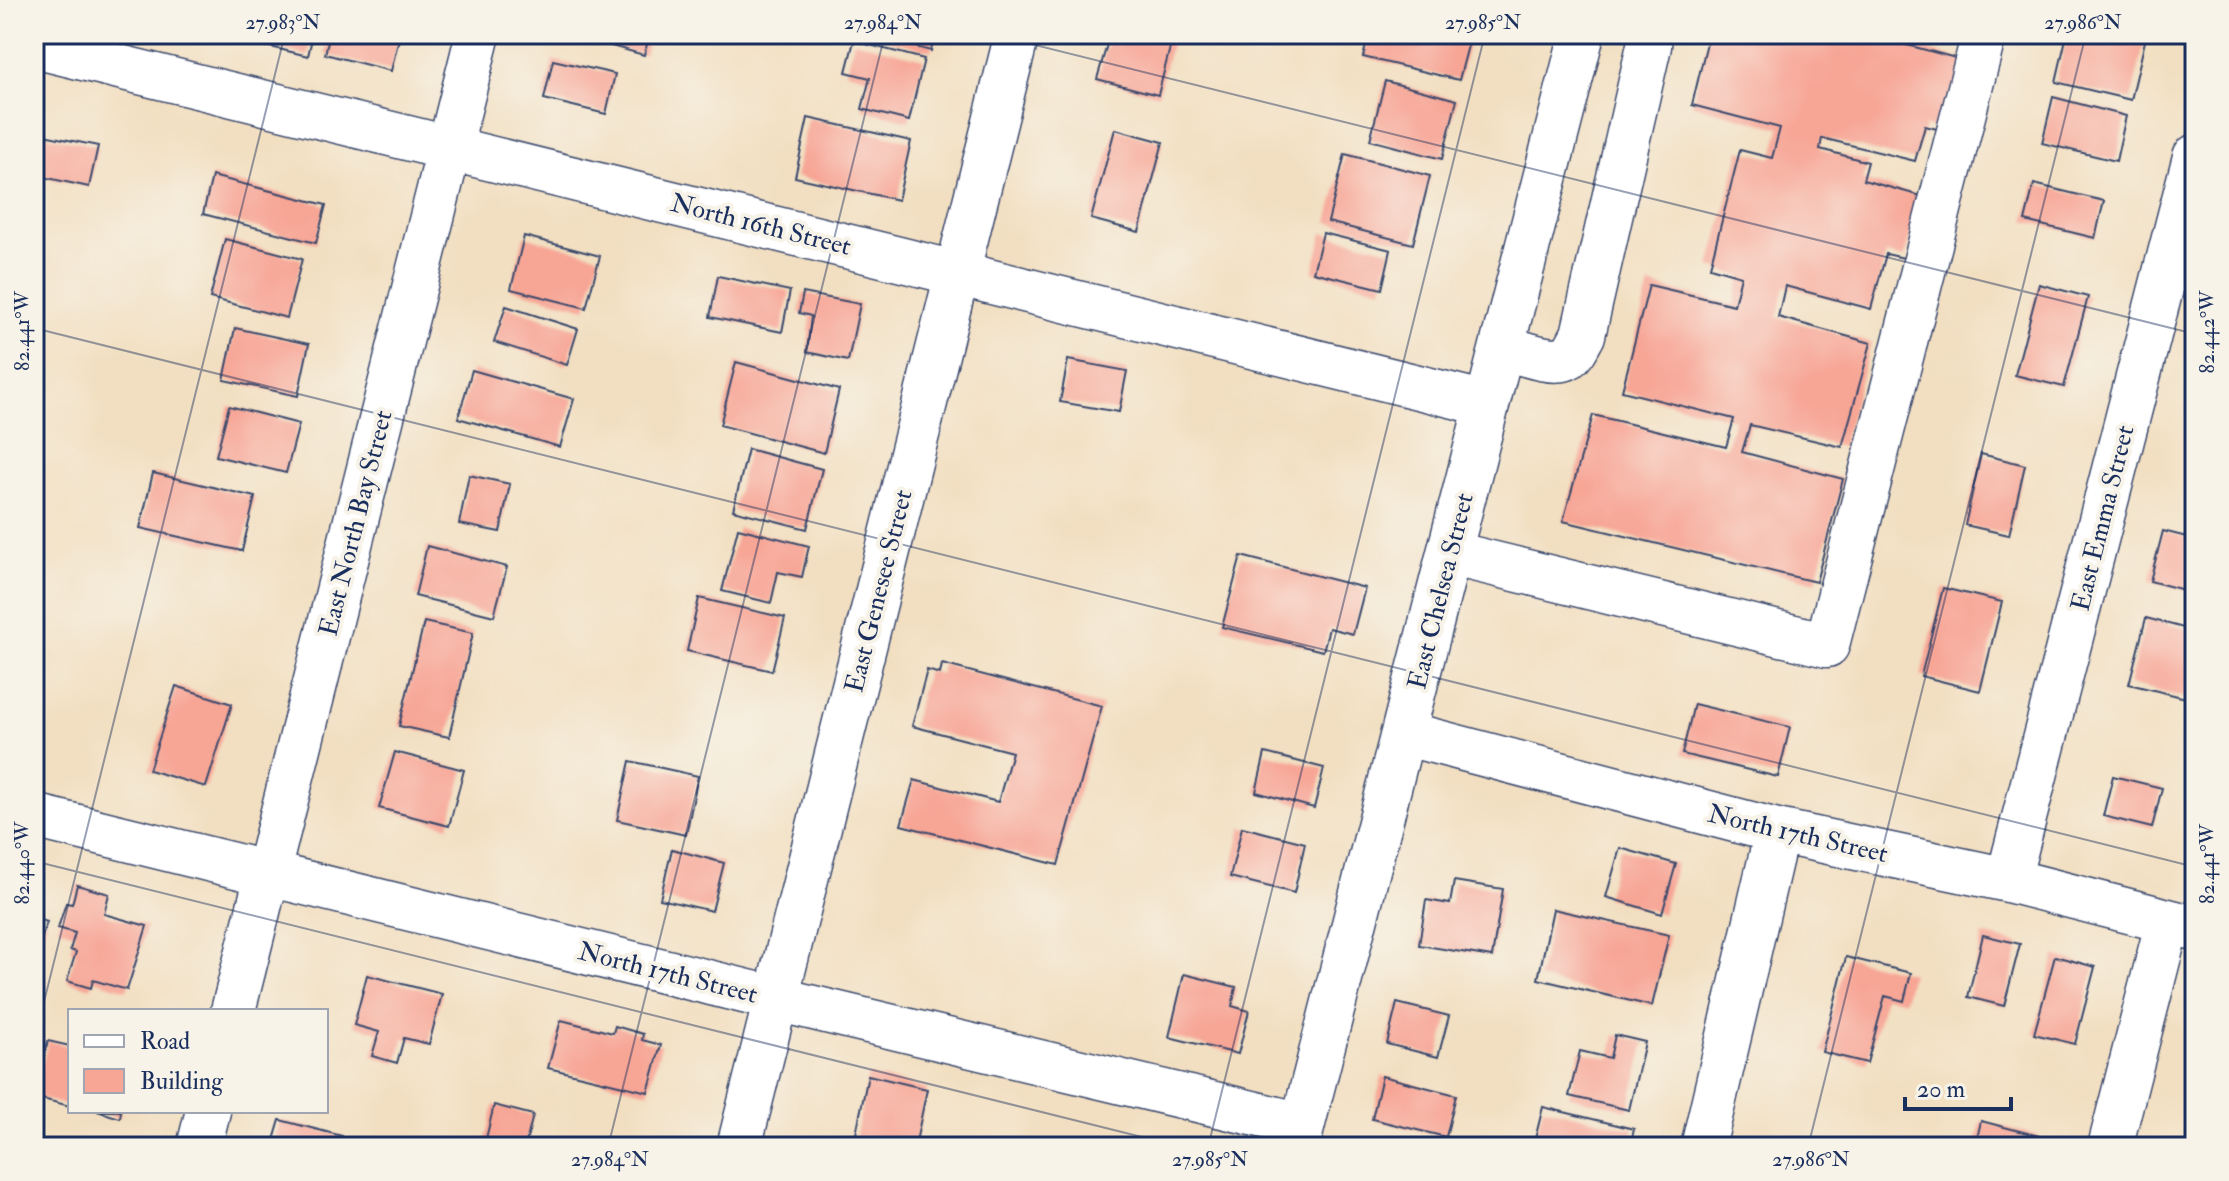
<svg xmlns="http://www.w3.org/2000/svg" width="2229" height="1181" viewBox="0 0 2229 1181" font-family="'IM FELL Double Pica',serif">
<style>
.building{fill:#f7a595}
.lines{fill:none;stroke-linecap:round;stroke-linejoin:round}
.minor-casing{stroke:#3b496d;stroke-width:47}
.minor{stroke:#fff;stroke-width:44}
.ticks{fill:none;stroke:#1b2f5e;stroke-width:2;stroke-opacity:0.45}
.labels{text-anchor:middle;stroke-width:8;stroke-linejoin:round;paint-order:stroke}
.street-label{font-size:26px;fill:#1b2f5e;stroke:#f7f3e8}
.neatline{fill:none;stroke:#1b2f5e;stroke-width:3}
.ticks-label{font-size:20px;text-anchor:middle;fill:#1b2f5e}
</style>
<rect width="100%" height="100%" fill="#f7f3e8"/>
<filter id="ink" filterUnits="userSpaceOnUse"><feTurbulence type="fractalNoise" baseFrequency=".0125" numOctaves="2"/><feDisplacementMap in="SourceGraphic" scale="16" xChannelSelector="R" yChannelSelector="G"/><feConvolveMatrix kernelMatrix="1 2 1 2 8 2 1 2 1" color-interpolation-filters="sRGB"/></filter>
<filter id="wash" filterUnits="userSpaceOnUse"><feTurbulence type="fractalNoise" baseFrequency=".006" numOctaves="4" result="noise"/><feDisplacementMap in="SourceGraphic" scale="32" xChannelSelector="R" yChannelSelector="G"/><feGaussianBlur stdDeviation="1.8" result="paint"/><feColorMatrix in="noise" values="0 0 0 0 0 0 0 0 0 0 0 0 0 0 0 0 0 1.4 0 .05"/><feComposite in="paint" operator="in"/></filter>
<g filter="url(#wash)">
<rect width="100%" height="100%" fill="#f2dfc1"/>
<g id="blocks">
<path class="building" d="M 234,34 L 313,34 L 308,56 L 233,38 Z
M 330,34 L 400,34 L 391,71 L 325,54 Z
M 568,34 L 650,34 L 644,55 Z
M 886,34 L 935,34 L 931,51 L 885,39 Z
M 1110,34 L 1165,34 L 1173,36 L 1158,95 L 1097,79 Z
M 1369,34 L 1471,34 L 1459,80 L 1363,57 Z
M 1709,34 L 1866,34 L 1967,61 L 1953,133 L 1925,126 L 1915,161 L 1822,138 L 1820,149 L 1868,162 L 1863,180 L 1921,196 L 1904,258 L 1886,254 L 1871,309 L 1785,286 L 1778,317 L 1871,343 L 1842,447 L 1750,425 L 1742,452 L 1843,479 L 1816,582 L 1563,521 L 1593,415 L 1726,447 L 1734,419 L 1622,391 L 1649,285 L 1734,305 L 1741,276 L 1710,267 L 1740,150 L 1772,158 L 1780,128 L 1692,105 Z
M 2067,34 L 2136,34 L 2146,37 L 2131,100 L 2056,82 Z
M 854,41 L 924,59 L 909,121 L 862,109 L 870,78 L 846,72 Z
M 553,60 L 615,74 L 606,114 L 544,99 Z
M 1385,81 L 1457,100 L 1442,159 L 1370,140 Z
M 2053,97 L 2126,116 L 2116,161 L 2042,143 Z
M 808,118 L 911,141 L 898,200 L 795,177 Z
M 1115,129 L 1163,142 L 1139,232 L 1091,219 Z
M 34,133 L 98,146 L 89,187 L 34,175 Z
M 1345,154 L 1430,176 L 1413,244 L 1328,222 Z
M 212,176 L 326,205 L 316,243 L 203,214 Z
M 2034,184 L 2104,201 L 2095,238 L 2025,221 Z
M 1323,233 L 1391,250 L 1382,289 L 1313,272 Z
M 524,236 L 600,256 L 586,308 L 511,289 Z
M 225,239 L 302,259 L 287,318 L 210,298 Z
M 718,276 L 790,291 L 782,332 L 710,317 Z
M 2039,284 L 2088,297 L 2064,387 L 2015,375 Z
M 803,293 L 860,304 L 848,361 L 807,352 L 811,316 L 799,313 Z
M 506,306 L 578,329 L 567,365 L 494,342 Z
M 235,328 L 309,344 L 298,396 L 224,380 Z
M 1068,360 L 1127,371 L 1119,412 L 1060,402 Z
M 736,362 L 839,390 L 824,453 L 720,425 Z
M 472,370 L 574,399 L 560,447 L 458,418 Z
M 229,406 L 299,424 L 286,473 L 216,456 Z
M 2194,408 L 2195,408 L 2195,443 L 2186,441 Z
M 748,449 L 822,469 L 807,529 L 733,510 Z
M 1981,454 L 2025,465 L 2009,535 L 1965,525 Z
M 153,473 L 255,497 L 242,551 L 140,528 Z
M 469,475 L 510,484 L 500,532 L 459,524 Z
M 738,528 L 809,546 L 802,577 L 778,572 L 771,603 L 722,591 Z
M 2163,531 L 2195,539 L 2195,593 L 2150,581 Z
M 427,546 L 507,567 L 494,616 L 415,596 Z
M 1241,556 L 1365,588 L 1353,634 L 1329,628 L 1323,651 L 1222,627 Z
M 1943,588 L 2002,602 L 1980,691 L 1921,676 Z
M 699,598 L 785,618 L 772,671 L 687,651 Z
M 2146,618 L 2195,631 L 2195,665 L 2186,698 L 2129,684 Z
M 424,622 L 473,633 L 449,737 L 399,726 Z
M 942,664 L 1102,706 L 1058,865 L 901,825 L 914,780 L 998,802 L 1012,752 L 912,726 L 927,670 L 940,674 Z
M 176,686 L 232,704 L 206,787 L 149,770 Z
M 1694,704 L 1790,727 L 1778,777 L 1682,754 Z
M 395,752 L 464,770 L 449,826 L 379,808 Z
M 1265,753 L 1324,768 L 1314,808 L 1256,792 Z
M 630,761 L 698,776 L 686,835 L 617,820 Z
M 2113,776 L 2162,788 L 2152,828 L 2103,816 Z
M 1242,827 L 1305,843 L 1294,893 L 1230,877 Z
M 1620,848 L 1676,864 L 1662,914 L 1606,897 Z
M 672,849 L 724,863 L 712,911 L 660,899 Z
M 1454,881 L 1503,889 L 1492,957 L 1419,945 L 1426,900 L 1450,904 Z
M 77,885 L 109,894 L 104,914 L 147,926 L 127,990 L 93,980 L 91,988 L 67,981 L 76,952 L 70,950 L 75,933 L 58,928 L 66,903 L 72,904 Z
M 1553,909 L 1669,935 L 1652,1006 L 1538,979 Z
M 34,918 L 47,922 L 35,957 L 34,957 Z
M 1983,935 L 2020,944 L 2004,1006 L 1968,997 Z
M 2055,956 L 2095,967 L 2075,1044 L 2034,1034 Z
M 1846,957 L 1911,973 L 1904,1001 L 1885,996 L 1867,1063 L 1822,1052 Z
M 1184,974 L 1236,987 L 1232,1006 L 1249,1011 L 1238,1054 L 1169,1037 Z
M 367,975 L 442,994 L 429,1044 L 404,1038 L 397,1063 L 372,1056 L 379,1032 L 354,1025 Z
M 1397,1003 L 1449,1016 L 1438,1057 L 1387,1044 Z
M 561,1020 L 613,1033 L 615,1026 L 643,1034 L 642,1040 L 661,1045 L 648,1092 L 548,1068 Z
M 1615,1035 L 1645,1042 L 1629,1110 L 1569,1096 L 1580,1051 L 1610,1058 Z
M 48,1041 L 70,1046 L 70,1106 L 34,1097 Z
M 868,1075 L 927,1089 L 915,1147 L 887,1147 L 855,1139 Z
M 1382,1076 L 1456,1095 L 1446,1137 L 1372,1119 Z
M 494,1105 L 533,1115 L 525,1147 L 484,1147 Z
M 1543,1107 L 1634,1129 L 1630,1147 L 1533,1147 Z
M 97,1111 L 121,1111 L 120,1118 Z
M 280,1120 L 342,1136 L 339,1147 L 272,1147 Z
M 1981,1121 L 2039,1136 L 2037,1147 L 1975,1147 Z"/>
</g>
</g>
<g filter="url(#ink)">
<use href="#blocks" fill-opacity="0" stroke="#3b496d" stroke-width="2"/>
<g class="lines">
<g class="minor-casing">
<path id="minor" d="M 34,46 L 1487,404
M 1502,347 C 1518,351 1554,366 1568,357 C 1575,352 1579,342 1583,335 L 1649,46 L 1650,34
M 1449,553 L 1827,645 L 1984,34
M 1403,733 L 1777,831 L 2008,880 L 2195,928
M 34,816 L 776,999 L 1302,1125
M 2008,880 L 2195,157
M 233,1011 L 478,34
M 199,1147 L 208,1111
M 739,1147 L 1017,34
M 1297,1147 L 1582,34
M 1703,1147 L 1777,831
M 2110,1147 L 2168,921"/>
</g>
<use href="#minor" class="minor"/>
</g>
</g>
<path class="ticks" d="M 991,34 L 2195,334M 34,328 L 2195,867M 34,861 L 1182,1147M 34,1042 L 285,34M 608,1147 L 885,34M 1208,1147 L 1485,34M 1808,1147 L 2086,34"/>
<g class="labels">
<g class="street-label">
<text transform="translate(761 224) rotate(14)" y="9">North 16th Street</text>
<text transform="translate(2102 518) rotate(-76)" y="9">East Emma Street</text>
<text transform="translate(355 523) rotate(-76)" y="9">East North Bay Street</text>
<text transform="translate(878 591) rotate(-76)" y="9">East Genesee Street</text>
<text transform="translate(1440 591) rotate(-76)" y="9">East Chelsea Street</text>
<text transform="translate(1798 833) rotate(13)" y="9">North 17th Street</text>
<text transform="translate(668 972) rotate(14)" y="9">North 17th Street</text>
</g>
</g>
<rect width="2229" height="1181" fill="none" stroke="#f7f3e8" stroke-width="88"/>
<rect x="68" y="1009" width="260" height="104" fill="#f7f3e8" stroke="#9fa5b1" stroke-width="2"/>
<rect x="84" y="1035" width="40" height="12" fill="#ffffff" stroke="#9fa5b1" stroke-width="2"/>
<text x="140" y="1049" font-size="24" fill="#1b2f5e">Road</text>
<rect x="84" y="1069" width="40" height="24" fill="#f7a595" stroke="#9fa5b1" stroke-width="2"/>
<text x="140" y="1089" font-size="24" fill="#1b2f5e">Building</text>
<path d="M1905 1097v12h106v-12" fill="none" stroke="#1b2f5e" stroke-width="4"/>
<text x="1917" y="1097" font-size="24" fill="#1b2f5e" stroke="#f7f3e8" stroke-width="6" paint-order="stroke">20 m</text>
<rect x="44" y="44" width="2141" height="1093" class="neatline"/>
<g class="ticks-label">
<text x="283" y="29">27.983°N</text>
<text x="883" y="29">27.984°N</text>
<text x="1483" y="29">27.985°N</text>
<text x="2083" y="29">27.986°N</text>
<text transform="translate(22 331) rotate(-90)" y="7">82.441°W</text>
<text transform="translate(2207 332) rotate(-90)" y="7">82.442°W</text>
<text transform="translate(22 863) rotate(-90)" y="7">82.440°W</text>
<text transform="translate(2207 864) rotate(-90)" y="7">82.441°W</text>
<text x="610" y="1166">27.984°N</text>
<text x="1210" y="1166">27.985°N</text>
<text x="1811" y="1166">27.986°N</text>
</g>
</svg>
